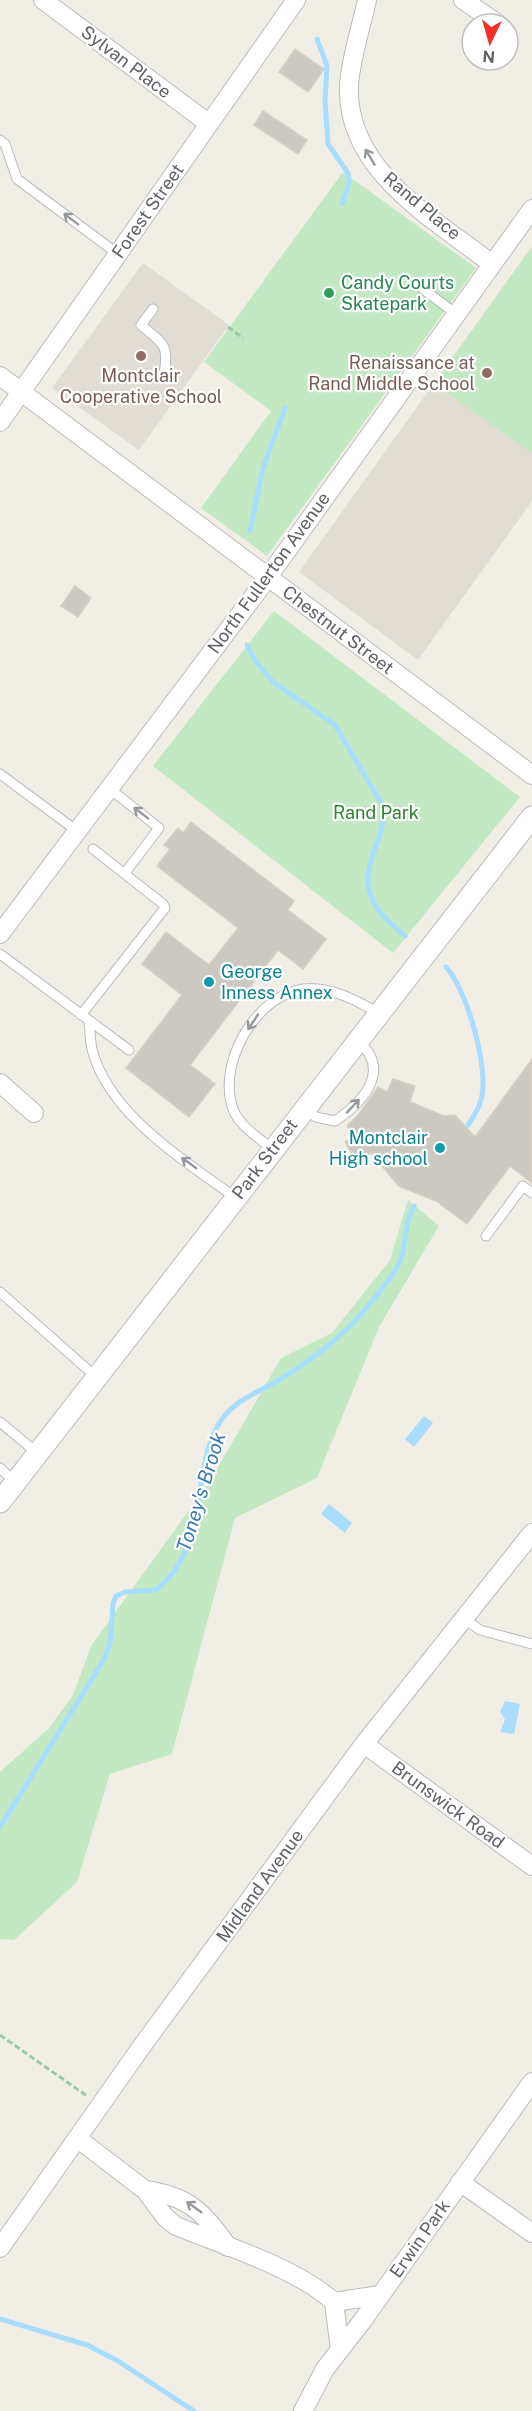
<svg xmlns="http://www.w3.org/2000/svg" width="532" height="2411" viewBox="0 0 532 2411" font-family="'Public Sans',sans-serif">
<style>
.education{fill:#e1ddd4}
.green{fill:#c3e9c2}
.water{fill:#a8ddff}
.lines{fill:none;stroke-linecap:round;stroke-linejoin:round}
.stream{stroke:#a8ddff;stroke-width:5}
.building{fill:#ccc9c3;stroke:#d6d0c4;stroke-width:1.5}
.service-casing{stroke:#b9bcc0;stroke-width:11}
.minor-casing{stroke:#b9bcc0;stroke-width:20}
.tertiary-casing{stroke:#b9bcc0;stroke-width:23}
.path{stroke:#9acba6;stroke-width:3;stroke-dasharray:6 3;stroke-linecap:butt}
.service{stroke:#fff;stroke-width:9}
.minor{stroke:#fff;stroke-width:18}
.tertiary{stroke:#fff;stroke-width:21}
.oneway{stroke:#96999c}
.leisure-dot{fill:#2e9e5b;stroke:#fff;stroke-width:2}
.education-dot{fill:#8d6e63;stroke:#fff;stroke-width:2}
.culture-dot{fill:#0f9aa8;stroke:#fff;stroke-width:2}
.labels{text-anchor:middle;stroke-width:4.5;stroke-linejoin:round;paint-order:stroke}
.street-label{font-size:18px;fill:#5e6267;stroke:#fff}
.leisure-label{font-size:18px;fill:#27864d;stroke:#fff;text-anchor:start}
.education-label{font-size:18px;fill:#785e54;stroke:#fff;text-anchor:end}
.park-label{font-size:18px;fill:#308430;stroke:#fff}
.culture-label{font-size:18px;fill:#0d838f;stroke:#fff;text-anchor:start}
.water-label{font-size:20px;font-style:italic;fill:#3a79b0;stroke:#fff}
</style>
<rect width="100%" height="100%" fill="#f1eee6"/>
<path class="education" d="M 532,246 L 532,501 L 418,660 L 299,572 Z
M 143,263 L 229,325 L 139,450 L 52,388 Z"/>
<path class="green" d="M 343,172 L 476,268 L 267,556 L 201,508 L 271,411 L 204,362 Z
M 532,247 L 532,453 L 434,384 Z
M 274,611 L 520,797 L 393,953 L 153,766 Z
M 408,1200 L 439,1226 L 379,1327 L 317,1478 L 235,1518 L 172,1754 L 110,1774 L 77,1882 L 14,1940 L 0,1939 L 0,1772 L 49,1728 L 73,1695 L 91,1646 L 210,1481 L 281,1358 L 332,1333 L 390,1260 Z"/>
<path class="water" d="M 424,1416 L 433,1423 L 414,1447 L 405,1439 Z
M 329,1504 L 352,1523 L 345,1533 L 321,1514 Z
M 505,1701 L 520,1704 L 514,1734 L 500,1732 L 505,1719 L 500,1712 Z"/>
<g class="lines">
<path class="stream" d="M 317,39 L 327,66 L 325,100 L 328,144 L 348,173 L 349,183 L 342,204
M 250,531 L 263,468 L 285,408
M 247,645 L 254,659 L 273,682 L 335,725 L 383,806 C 385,827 377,841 371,861 C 360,895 380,916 405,936
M 446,967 C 467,989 490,1071 481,1100 C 479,1109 473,1117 468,1125
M 0,1827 L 103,1661 L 110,1644 L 113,1604 L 116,1596 L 125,1592 L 156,1590 C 209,1548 190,1478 217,1427 C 230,1402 253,1395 277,1381 C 302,1366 328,1348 349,1327 C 362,1314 396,1274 401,1259 C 407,1240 404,1224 414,1206
M 0,2319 L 87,2345 L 118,2361 L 194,2411"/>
</g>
<path class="building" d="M 295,49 L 324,69 L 308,92 L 279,72 Z
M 263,111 L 307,140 L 298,154 L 254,125 Z
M 75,586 L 91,598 L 78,617 L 61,606 Z
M 191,822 L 294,901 L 288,910 L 326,939 L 303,969 L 278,950 L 190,1065 L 215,1084 L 189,1117 L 126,1068 L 182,995 L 142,964 L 166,932 L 209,965 L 238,928 L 157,866 L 170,849 L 164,845 L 178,828 L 183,833 Z
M 532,1059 L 532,1183 L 510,1166 L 467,1224 L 436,1201 L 399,1186 L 371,1153 L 358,1163 L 345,1142 L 355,1136 L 347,1126 L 359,1114 L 378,1087 L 387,1092 L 393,1079 L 415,1086 L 410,1102 L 444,1116 L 455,1115 L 475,1137 Z"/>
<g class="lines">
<g class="service-casing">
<path id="service" d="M 0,140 L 5,144 L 17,179 L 118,254
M 419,286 L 456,314
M 153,309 L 141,325 C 161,342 170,344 164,373
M 0,774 L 77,831
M 109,788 L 159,828 L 125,873
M 0,954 L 129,1050
M 81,1015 L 165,908 L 163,904 L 93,849
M 89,1021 C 90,1030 90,1040 92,1049 C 108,1114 185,1161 236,1198
M 304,1109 L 316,1117 L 335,1121 C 365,1101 392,1069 357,1040
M 272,1149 C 258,1137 237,1125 232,1106 C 217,1057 264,982 318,989 C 339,991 360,1002 378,1013
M 486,1236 L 523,1186 L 532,1193
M 0,1292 L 95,1376
M 0,1422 L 37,1453
M 0,1468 L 15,1482
M 463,1618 L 480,1630 L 532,1644"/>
</g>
<g class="minor-casing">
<path id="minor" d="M 43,0 L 208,123
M 367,0 C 361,28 351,57 349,85 C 345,170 434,219 492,264
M 463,0 L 498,24
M 0,376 L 532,775
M 0,422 L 296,0
M 0,934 L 268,577 L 532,209
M 0,1083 L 34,1113
M 364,1744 L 532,1866
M 77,2138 L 145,2190 L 165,2217 L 176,2226 C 223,2245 297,2268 334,2302 L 380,2295
M 460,2182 L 532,2233
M 145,2190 C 188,2196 204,2212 228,2247
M 0,2248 L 142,2046 L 364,1744 L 532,1533
M 334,2302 L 340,2350
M 303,2411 L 325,2369 L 363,2320 L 532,2082"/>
</g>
<g class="tertiary-casing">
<path id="tertiary" d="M 0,1502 L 532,817"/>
</g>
<path class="path" d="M 228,327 L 243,338
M 0,2035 L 87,2096"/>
<use href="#service" class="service"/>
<use href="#minor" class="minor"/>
<use href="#tertiary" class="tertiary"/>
</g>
<defs><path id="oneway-shaft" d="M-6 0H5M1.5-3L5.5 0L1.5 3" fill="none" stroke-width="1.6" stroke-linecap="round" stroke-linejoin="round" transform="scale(1.5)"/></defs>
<g class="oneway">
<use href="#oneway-shaft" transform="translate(370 157) rotate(-121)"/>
<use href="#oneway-shaft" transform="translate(71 219) rotate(-143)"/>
<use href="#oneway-shaft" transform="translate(141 813) rotate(-143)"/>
<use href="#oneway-shaft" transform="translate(253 1022) rotate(124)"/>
<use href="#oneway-shaft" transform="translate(353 1106) rotate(-47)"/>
<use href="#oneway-shaft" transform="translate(189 1163) rotate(-144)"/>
<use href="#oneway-shaft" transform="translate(194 2207) rotate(-144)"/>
</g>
<circle class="leisure-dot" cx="329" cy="293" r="6"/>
<g class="education-dot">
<circle cx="141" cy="356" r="6"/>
<circle cx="487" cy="373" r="6"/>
</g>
<g class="culture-dot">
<circle cx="209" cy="982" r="6"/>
<circle cx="440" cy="1148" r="6"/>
</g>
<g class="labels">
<g class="street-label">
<text transform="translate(126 62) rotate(37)" y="6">Sylvan Place</text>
<text transform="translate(422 206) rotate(40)" y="6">Rand Place</text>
<text transform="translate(148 211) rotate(-55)" y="6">Forest Street</text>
<text transform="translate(269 573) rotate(-54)" y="6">North Fullerton Avenue</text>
<text transform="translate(338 630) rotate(37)" y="6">Chestnut Street</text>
<text transform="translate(265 1159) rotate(-53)" y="6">Park Street</text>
<text transform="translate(448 1805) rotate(36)" y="6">Brunswick Road</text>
<text transform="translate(260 1886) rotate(-54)" y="6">Midland Avenue</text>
<text transform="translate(420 2239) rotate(-55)" y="6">Erwin Park</text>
</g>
<g class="leisure-label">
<text x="341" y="289">Candy Courts<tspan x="341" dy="21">Skatepark</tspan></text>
</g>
<g class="education-label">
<text x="475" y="369">Renaissance at<tspan x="475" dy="21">Rand Middle School</tspan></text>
<text x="141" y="382" text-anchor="middle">Montclair<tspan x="141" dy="21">Cooperative School</tspan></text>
</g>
<g class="park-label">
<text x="376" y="819">Rand Park</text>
</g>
<g class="culture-label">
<text x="221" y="978">George<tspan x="221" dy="21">Inness Annex</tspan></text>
<text x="428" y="1144" text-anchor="end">Montclair<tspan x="428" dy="21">High school</tspan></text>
</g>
<g class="water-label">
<text transform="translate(201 1492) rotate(-73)" y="7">Toney's Brook</text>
</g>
</g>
<g transform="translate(490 42) rotate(185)"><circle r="28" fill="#ffffff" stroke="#bfc0c2" stroke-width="1.5"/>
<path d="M0-4.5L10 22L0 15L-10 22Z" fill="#f43029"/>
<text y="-9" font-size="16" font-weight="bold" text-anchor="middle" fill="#5e6267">N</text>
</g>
</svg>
